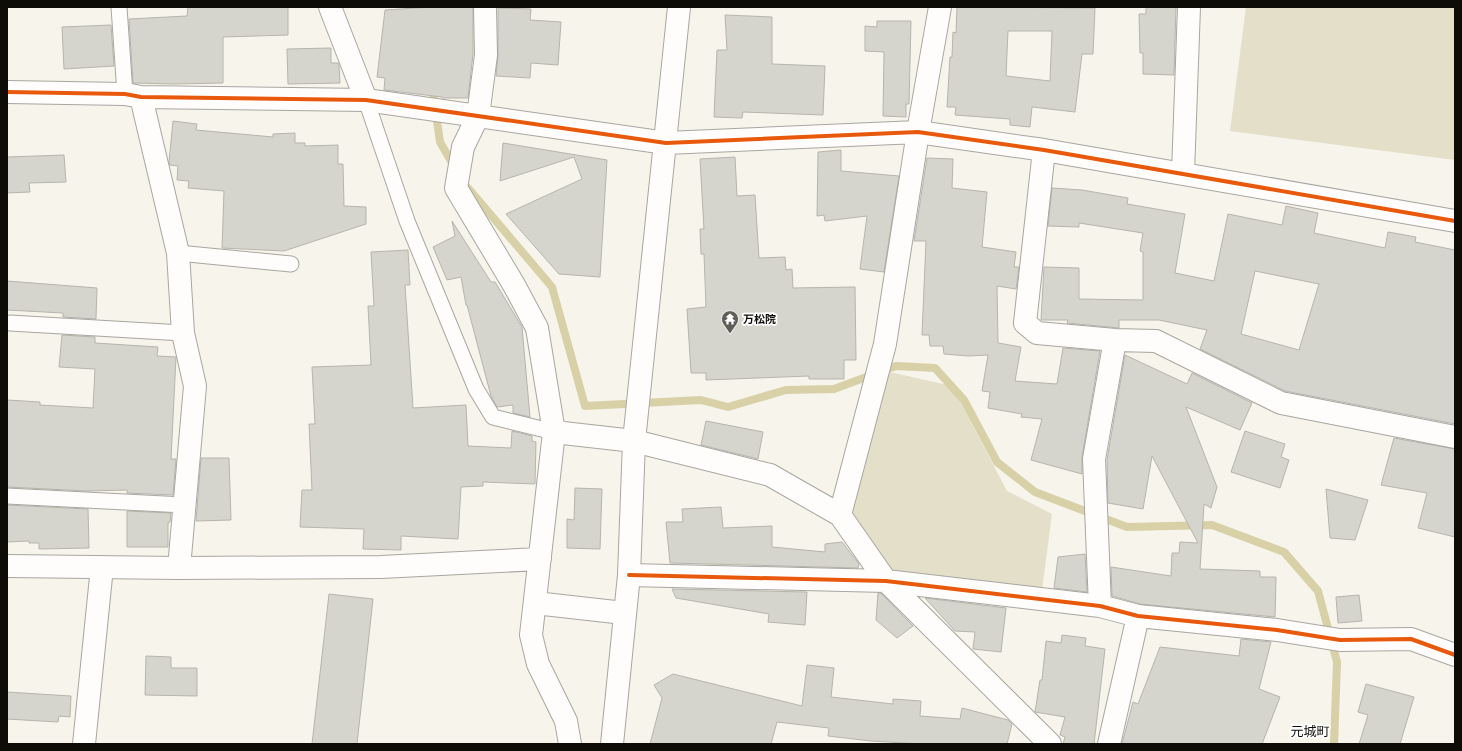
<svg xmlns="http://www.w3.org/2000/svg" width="1462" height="751" viewBox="0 0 1462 751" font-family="Mulish,'Noto Sans JP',sans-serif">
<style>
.green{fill:#e4dfc8}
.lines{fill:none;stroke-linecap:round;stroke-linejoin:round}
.stream{stroke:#d8d0a7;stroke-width:8}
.building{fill:#d6d5cd;stroke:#b6b4ad;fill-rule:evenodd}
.lane-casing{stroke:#a8a6a0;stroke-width:17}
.street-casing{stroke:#a8a6a0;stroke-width:24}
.secondary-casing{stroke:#a8a6a0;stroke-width:24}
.lane{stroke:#fefdfc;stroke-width:15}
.street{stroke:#fefdfc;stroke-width:22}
.secondary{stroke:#fefdfc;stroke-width:22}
.cycleway-casing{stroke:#fff;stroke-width:6}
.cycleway{stroke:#e8590c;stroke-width:4}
.labels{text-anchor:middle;stroke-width:3.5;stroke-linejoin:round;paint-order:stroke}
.poi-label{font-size:11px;font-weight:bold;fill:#0d0c07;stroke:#fff;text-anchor:start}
.quarter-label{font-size:13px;fill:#0d0c07;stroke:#fff}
</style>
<rect width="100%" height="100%" fill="#f6f4eb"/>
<path class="green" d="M 1246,7 L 1455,7 L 1455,160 L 1230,131 Z
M 885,371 L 952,386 L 1007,491 L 1052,514 L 1042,590 L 888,574 L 847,513 Z"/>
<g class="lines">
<path class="stream" d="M 432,86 L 440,142 L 455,168
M 468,188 L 552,287 L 585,406 L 701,400 L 728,407 L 786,390 L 834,389 L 896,366 L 935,368 L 964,400 L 997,462 L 1035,492 L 1127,527 L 1212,525 L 1284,552 L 1318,591 L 1337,662 L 1334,744"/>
</g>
<path class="building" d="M 188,7 L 288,7 L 288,35 L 223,37 L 223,83 L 174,84 L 133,83 L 129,19 L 187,16 Z
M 431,7 L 473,7 L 473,54 L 468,98 L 442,98 L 442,97 L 384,90 L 385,78 L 377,77 L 385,10 Z
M 957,7 L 1095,8 L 1093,54 L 1082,54 L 1075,112 L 1032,107 L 1030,127 L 1010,125 L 1010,119 L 955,115 L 956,107 L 947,107 L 950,57 L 952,57 L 953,32 L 956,33 ZM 1008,31 L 1052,31 L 1050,81 L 1006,76 Z
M 1146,7 L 1176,7 L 1174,75 L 1143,74 L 1143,53 L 1140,53 L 1139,14 L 1146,14 Z
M 498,8 L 531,9 L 530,20 L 561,22 L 558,65 L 531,63 L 530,78 L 496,76 L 498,55 Z
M 725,15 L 772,17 L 772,64 L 825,66 L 823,115 L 743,112 L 742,118 L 714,117 L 717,50 L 727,50 Z
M 877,21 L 911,21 L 909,104 L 906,104 L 906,117 L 883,116 L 884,52 L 865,51 L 865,26 L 877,27 Z
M 111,25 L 114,66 L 64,69 L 62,27 Z
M 331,48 L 331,63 L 338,63 L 339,65 L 340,83 L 288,84 L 287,49 Z
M 173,121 L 197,124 L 196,130 L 273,137 L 273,134 L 295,133 L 295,143 L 305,143 L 305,146 L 338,145 L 338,164 L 343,164 L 344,206 L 366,207 L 366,224 L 284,251 L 222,248 L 224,191 L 188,188 L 189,181 L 177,180 L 178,166 L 170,165 L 169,162 Z
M 503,143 L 607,160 L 600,277 L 559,274 L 506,214 L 582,179 L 574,157 L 500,181 Z
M 841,150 L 841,171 L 899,176 L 884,272 L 860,269 L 867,216 L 825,221 L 824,215 L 817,216 L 818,152 Z
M 64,155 L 66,182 L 29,183 L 30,192 L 7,193 L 7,157 Z
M 735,157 L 737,196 L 755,195 L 759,258 L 785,257 L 786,270 L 792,269 L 793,288 L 855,287 L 856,360 L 844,360 L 844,379 L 809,379 L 809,376 L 706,380 L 706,373 L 691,373 L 687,309 L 706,307 L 704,254 L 701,254 L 700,229 L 704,229 L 700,159 Z
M 927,158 L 953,159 L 952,188 L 987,192 L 982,247 L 1016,252 L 1014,267 L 1019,267 L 1016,289 L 997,286 L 998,343 L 1021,347 L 1015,381 L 1057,384 L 1063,348 L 1100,351 L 1082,457 L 1082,474 L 1031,460 L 1042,419 L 1021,417 L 1022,414 L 988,408 L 990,392 L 982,391 L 988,355 L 969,356 L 944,354 L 943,346 L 930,346 L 929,335 L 922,335 L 926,241 L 914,241 Z
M 1052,188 L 1082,190 L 1128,198 L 1127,204 L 1185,214 L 1175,273 L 1214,281 L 1228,214 L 1282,225 L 1286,206 L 1318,213 L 1314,233 L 1385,248 L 1388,232 L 1416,237 L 1415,242 L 1455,250 L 1455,424 L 1285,391 L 1200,349 L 1207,330 L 1159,320 L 1119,320 L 1119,328 L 1067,323 L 1068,320 L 1041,320 L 1044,267 L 1079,268 L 1079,299 L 1143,300 L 1143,252 L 1140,251 L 1143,233 L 1079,223 L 1079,227 L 1048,226 ZM 1255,271 L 1319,284 L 1299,350 L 1241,334 Z
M 452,221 L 491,282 L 495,282 L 522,327 L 530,417 L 513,413 L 513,405 L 497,407 L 491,396 L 467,305 L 466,305 L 461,277 L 447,280 L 433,247 L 455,236 Z
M 408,250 L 410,285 L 405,285 L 413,408 L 466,405 L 468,446 L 511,448 L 512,431 L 532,436 L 532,441 L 536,442 L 535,484 L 483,482 L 483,486 L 461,487 L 458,539 L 401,536 L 401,550 L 363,549 L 364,529 L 300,527 L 302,490 L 312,490 L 309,424 L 315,424 L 312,367 L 371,365 L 368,306 L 374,306 L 371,252 Z
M 7,281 L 97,288 L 96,319 L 63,317 L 63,313 L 7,310 Z
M 62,335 L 95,337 L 95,343 L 158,347 L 157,356 L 176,357 L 171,459 L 176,459 L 173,495 L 127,493 L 127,490 L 87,491 L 7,487 L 7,400 L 40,402 L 40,405 L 93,408 L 95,369 L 59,367 Z
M 1125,355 L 1187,384 L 1192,373 L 1252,403 L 1240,430 L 1186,407 L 1217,487 L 1211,508 L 1204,504 L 1200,569 L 1260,571 L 1260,577 L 1276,577 L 1275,617 L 1140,604 L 1112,596 L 1111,567 L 1171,576 L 1172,553 L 1179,553 L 1180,542 L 1198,543 L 1152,456 L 1143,509 L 1108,503 L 1107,460 Z
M 706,421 L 763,432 L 758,459 L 701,445 Z
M 1245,431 L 1285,444 L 1281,457 L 1289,460 L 1280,488 L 1231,472 Z
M 1394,438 L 1455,449 L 1455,537 L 1418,528 L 1427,493 L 1381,485 Z
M 201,458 L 229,458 L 231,520 L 196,521 Z
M 575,488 L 602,489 L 600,549 L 567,548 L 567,519 L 574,520 Z
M 1326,489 L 1368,500 L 1355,540 L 1330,538 Z
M 7,505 L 88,509 L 89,548 L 39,549 L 39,543 L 29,543 L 29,541 L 7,542 Z
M 721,507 L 723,528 L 772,526 L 772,547 L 825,552 L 825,544 L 842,542 L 859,564 L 858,568 L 670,563 L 666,522 L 683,522 L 682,509 Z
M 127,511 L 171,513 L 170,522 L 168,523 L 168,547 L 127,547 Z
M 1085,554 L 1087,592 L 1054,588 L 1058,557 Z
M 672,589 L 807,592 L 805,625 L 768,622 L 769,614 L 676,598 Z
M 878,593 L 881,593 L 913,626 L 897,638 L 876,620 Z
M 329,594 L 373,599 L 357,744 L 312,744 Z
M 1359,595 L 1362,621 L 1338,623 L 1336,597 Z
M 925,598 L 1006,608 L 1001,652 L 973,649 L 975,632 L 955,631 Z
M 1062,635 L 1086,638 L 1085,646 L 1105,649 L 1094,744 L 1063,744 L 1065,737 L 1060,735 L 1065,717 L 1035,712 L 1040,680 L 1042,680 L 1046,641 L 1061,643 Z
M 1241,639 L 1271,642 L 1259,689 L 1280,697 L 1262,744 L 1122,744 L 1133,702 L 1138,704 L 1160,647 L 1239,656 Z
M 146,656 L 171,657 L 171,668 L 197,668 L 197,696 L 145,695 Z
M 807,665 L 834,668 L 831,697 L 893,704 L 893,699 L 921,701 L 920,716 L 960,719 L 962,708 L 1008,720 L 1012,724 L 1007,744 L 922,744 L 871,741 L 828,736 L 829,728 L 777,722 L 771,744 L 650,744 L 662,698 L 654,685 L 673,674 L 802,706 Z
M 1366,684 L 1414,697 L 1400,744 L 1359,744 L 1368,715 L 1358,712 Z
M 7,692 L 71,696 L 70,717 L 59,716 L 58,722 L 7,719 Z"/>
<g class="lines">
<g class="lane-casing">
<path id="lane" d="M 119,7 L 125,94
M 366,100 L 407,221 L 476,389 L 493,417 L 554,432
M 178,253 L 291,264
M 10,323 L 183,333
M 7,496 L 184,505"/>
</g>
<g class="street-casing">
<path id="street" d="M 330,7 L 366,100
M 485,7 L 486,55 L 478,116 L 463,147 L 456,188 L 514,285 L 537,328 L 554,432 L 531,635 L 538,664 L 566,721 L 570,744
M 7,92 L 125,94 L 141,97 L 366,100 L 666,143 L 918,132 L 1044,150 L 1455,221
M 141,97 L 178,253 L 183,333 L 195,386 L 179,568
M 1044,150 L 1025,323 L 1037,333 L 1115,340 L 1156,341 L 1281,403 L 1455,437
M 1183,173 L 1189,7
M 554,432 L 634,441 L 770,475 L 840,515 L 886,581 L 1050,744
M 840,515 L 885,344 L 918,132 L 940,7
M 7,566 L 179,568 L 381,567 L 540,559
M 629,575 L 886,581 L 1100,606 L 1138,616 L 1277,630 L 1340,640 L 1411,639 L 1455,655
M 535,603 L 624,613
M 1100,606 L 1094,459 L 1115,340
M 84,744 L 102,567
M 1109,744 L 1138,616"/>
</g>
<g class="secondary-casing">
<path id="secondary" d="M 612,744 L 629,575 L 634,441 L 679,7"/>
</g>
<use href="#lane" class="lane"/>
<use href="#street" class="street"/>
<use href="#secondary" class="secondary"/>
<g class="cycleway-casing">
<path id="cycleway" d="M 7,92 L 125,94 L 141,97 L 366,100 L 666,143 L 918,132 L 1044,150 L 1455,221
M 629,575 L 886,581 L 1100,606 L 1138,616 L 1277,630 L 1340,640 L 1411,639 L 1455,655"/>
</g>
<use href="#cycleway" class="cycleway"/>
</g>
<defs>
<g id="temple-pin" transform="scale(0.9)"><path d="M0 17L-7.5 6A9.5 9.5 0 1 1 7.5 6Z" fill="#5f5d57" stroke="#fff"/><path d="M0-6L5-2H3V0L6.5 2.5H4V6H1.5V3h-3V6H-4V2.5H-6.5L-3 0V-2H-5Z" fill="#fff"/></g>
</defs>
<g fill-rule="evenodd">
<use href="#temple-pin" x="730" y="319"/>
</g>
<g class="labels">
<g class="poi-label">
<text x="743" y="323">万松院</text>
</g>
<g class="quarter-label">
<text x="1310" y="736">元城町</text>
</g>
</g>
<rect width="1462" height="751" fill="none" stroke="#0d0c07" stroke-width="16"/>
</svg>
